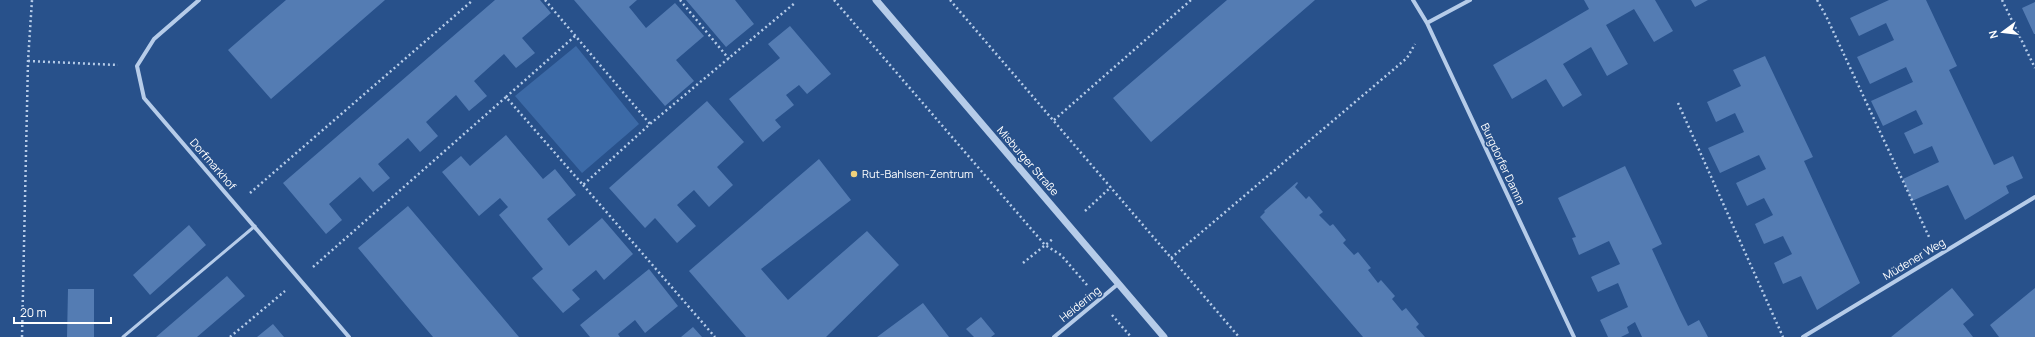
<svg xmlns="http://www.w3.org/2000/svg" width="2035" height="337" viewBox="0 0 2035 337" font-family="Manrope,sans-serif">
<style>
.green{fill:#3c6aa7}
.building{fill:#547cb3}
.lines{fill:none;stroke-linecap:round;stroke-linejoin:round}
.path{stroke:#b6cce9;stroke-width:2.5;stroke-dasharray:2 3;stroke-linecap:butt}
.service{stroke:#b6cce9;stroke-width:3}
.minor{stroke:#b6cce9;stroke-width:4}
.tertiary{stroke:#b6cce9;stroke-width:7}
.poi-dot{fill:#f2d27c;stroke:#28518b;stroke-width:1.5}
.labels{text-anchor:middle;stroke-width:3.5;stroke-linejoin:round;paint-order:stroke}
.street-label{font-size:11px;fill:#fff;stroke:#28518b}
.poi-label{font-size:11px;fill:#fff;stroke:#28518b;text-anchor:start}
</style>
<rect width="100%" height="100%" fill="#28518b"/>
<path class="green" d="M 576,46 L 639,124 L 582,173 L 515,96 Z"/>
<path class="building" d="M 286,0 L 385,0 L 271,99 L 228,50 Z
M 495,0 L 540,0 L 551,13 L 522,38 L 535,53 L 516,68 L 504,54 L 474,81 L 487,96 L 469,111 L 456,95 L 426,122 L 438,136 L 420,152 L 408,138 L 378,164 L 390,178 L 373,192 L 360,177 L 329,204 L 342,220 L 326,234 L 283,183 Z
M 574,0 L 637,0 L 629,7 L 646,28 L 675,3 L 704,36 L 676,60 L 694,81 L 665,106 Z
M 686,0 L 735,0 L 754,24 L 726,47 Z
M 1227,0 L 1315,0 L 1151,142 L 1113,98 Z
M 1584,0 L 1655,0 L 1673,31 L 1654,42 L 1634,9 L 1606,25 L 1628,64 L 1607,76 L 1591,47 L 1563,64 L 1582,95 L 1563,107 L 1546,79 L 1512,99 L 1493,65 L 1589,9 Z
M 1691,0 L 1708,0 L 1695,7 Z
M 1889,0 L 1926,0 L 1957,66 L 1949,70 L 1994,165 L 2013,156 L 2023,178 L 2006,186 L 2009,193 L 1965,220 L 1948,185 L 1912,201 L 1903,179 L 1939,162 L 1932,146 L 1914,154 L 1904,133 L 1923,124 L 1916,110 L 1883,126 L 1871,101 L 1913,82 L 1906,67 L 1870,84 L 1857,57 L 1894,40 L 1886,23 L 1859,36 L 1850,18 Z
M 2035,2 L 2035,34 L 2034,34 L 2022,8 Z
M 790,26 L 831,74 L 807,94 L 799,85 L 786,95 L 794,105 L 775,120 L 781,127 L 763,142 L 729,99 L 780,58 L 768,44 Z
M 1765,56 L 1813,157 L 1804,161 L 1860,283 L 1817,310 L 1801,276 L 1783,284 L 1774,263 L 1792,254 L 1783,236 L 1764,244 L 1755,224 L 1773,215 L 1764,198 L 1747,206 L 1736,183 L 1766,169 L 1759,155 L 1720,173 L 1708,148 L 1744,132 L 1735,113 L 1716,122 L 1707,102 L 1741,86 L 1733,70 Z
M 707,101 L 744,142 L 717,167 L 733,185 L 709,207 L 694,190 L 677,205 L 696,226 L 677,243 L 655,218 L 645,228 L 609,188 Z
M 506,135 L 543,179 L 555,169 L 576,195 L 547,219 L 569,246 L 602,218 L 633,254 L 604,280 L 596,270 L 572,290 L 580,299 L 563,313 L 532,278 L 543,269 L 499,215 L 508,207 L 500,198 L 479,216 L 442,172 L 461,156 L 470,166 Z
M 819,159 L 851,200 L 761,269 L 788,300 L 867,231 L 899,265 L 826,337 L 746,337 L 689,271 Z
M 1625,166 L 1662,244 L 1652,249 L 1680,310 L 1688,326 L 1699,320 L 1708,337 L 1642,337 L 1635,322 L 1627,327 L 1629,333 L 1621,337 L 1608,337 L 1600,320 L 1628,307 L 1618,283 L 1598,292 L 1591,277 L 1620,264 L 1609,241 L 1579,255 L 1572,238 L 1576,237 L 1558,198 Z
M 1297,182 L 1298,183 L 1295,187 L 1306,199 L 1309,196 L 1323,212 L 1319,215 L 1330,226 L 1333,224 L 1346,240 L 1343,243 L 1354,255 L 1358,252 L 1371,268 L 1368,270 L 1378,283 L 1381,280 L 1395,296 L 1392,299 L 1402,311 L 1406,308 L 1419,324 L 1416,327 L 1425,337 L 1363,337 L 1260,217 L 1265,212 L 1264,211 Z
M 408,206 L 425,226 L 519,337 L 433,337 L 410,310 L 358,248 Z
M 189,225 L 206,245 L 150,295 L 133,275 Z
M 649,269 L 678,306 L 645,333 L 635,320 L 618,334 L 620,337 L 590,337 L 580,325 Z
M 227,276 L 245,296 L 197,337 L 156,337 Z
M 1952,288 L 1974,315 L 1963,324 L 1973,337 L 1891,337 Z
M 2035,288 L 2035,337 L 1999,337 L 1990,325 Z
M 68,289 L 94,289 L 94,337 L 67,337 Z
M 923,303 L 949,337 L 877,337 Z
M 981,317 L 995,334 L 991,337 L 974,337 L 966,329 Z
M 273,324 L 284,337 L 257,337 Z
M 693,327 L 702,337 L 681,337 Z"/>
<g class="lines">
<path class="path" d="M 545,0 L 650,124
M 680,0 L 729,59
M 834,0 L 1045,245 L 1061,255 L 1087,285
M 950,0 L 1239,337
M 1817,0 L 1826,16 L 1930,239
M 2002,0 L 2035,68
M 28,61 L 118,65
M 506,97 L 575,36
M 1678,103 L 1783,337
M 1054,120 L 1191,0
M 583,185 L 715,337
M 250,193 L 473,0
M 1085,211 L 1111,187
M 1171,258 L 1407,58 L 1415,44
M 1023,263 L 1054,238
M 313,267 L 506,97 L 583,185 L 650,124 L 796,2
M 1112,315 L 1131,337
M 22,337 L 28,61 L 32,0
M 230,337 L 285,291"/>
<path class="service" d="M 123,337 L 255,226"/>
<path class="minor" d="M 199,0 L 154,39 L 137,66 L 144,98 L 349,337
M 1413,0 L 1427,23 L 1574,337
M 1427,23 L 1470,0
M 1054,337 L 1118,284
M 1803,337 L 2035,197"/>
<path class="tertiary" d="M 876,0 L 1164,337"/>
</g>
<circle class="poi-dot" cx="854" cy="174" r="4"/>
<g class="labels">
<g class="street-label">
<text transform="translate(1028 161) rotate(49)" y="4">Misburger Straße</text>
<text transform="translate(213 164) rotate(49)" y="4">Dorfmarkhof</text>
<text transform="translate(1503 164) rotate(65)" y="4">Burgdorfer Damm</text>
<text transform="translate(1914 259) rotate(-31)" y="4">Müdener Weg</text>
<text transform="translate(1080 304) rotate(-39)" y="4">Heidering</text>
</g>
<g class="poi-label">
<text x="862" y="178">Rut-Bahlsen-Zentrum</text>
</g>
</g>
<g transform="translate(2003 32) rotate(255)" stroke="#28518b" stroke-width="3" paint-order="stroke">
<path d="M0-3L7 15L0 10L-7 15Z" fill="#ffffff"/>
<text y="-6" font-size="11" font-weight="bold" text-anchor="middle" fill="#ffffff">N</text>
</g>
<path d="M14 317v6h97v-6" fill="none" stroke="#ffffff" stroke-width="2"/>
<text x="20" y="317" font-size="12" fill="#ffffff" stroke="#28518b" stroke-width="3" paint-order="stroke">20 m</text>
</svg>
